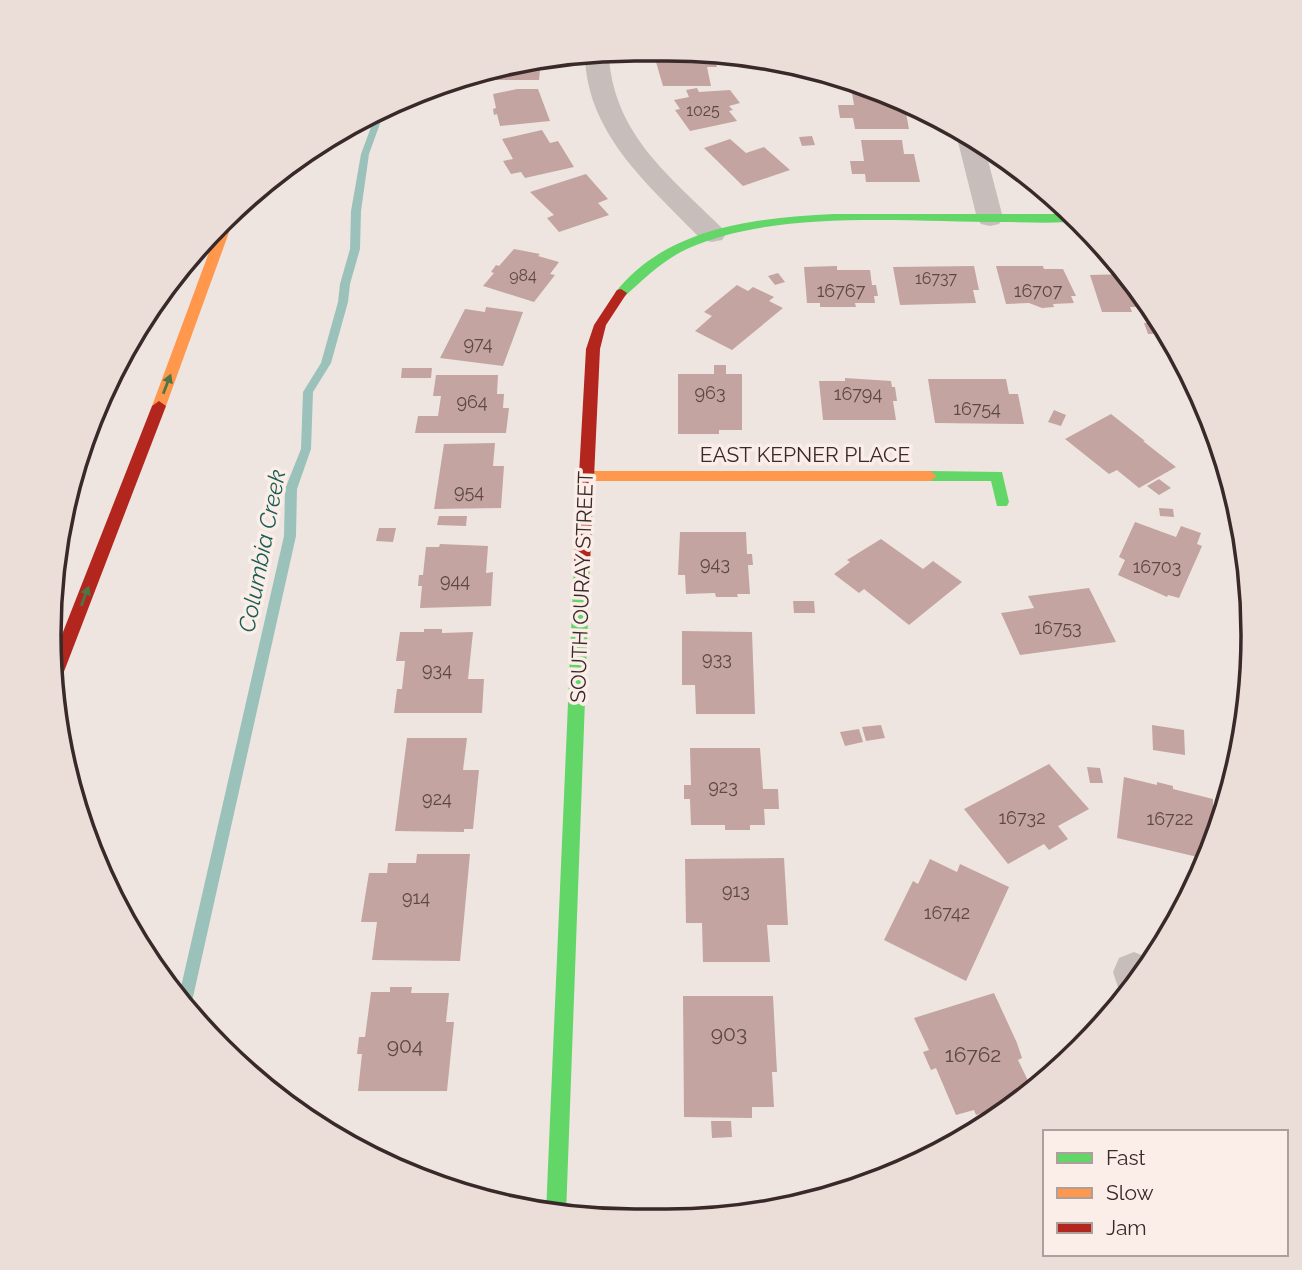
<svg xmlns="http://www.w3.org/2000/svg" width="1302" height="1270" viewBox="0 0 1302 1270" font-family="Raleway,sans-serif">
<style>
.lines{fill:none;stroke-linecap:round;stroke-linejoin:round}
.stream{fill:#9bc2ba;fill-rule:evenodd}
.building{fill:#c3a4a1}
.street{fill:#c7bdba;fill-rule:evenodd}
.fast{fill:#63d668;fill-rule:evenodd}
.slow{fill:#ff974d;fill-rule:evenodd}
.jam{fill:#b3261e;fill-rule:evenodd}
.oneway{fill:#4c7745}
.labels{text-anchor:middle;stroke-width:7;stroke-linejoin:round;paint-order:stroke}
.far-number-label{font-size:16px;fill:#5c4846}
.number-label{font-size:18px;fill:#5c4846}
.street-label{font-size:21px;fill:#392928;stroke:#fbeee8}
.near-number-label{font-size:21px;fill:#5c4846}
.water-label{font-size:23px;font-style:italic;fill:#195e54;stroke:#fbeee8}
.rim{fill:none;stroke:#392928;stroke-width:3.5}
</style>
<rect width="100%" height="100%" fill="#eee5e1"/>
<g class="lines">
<path class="stream" d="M 386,107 L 369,154 L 361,211 L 360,249 L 350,284 L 348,302 L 331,363 L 313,392 L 311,449 L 297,489 L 296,536 L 191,1006 L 188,1011 L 178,1000 L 284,536 L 285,489 L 301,449 L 303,392 L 321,363 L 338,302 L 340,284 L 350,249 L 351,211 L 361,154 L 377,111 Z"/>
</g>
<path class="building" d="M 703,55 L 714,56 L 717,67 L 707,67 L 711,86 L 663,86 L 656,62 L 666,62 L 664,56 Z
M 520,60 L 541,60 L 539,80 L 477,80 L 478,73 Z
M 697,88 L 699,92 L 730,90 L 740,103 L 729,106 L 733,110 L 729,111 L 737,121 L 690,131 L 675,110 L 680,109 L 674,100 L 689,97 L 686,90 Z
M 517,89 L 538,89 L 550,121 L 500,126 L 497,114 L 494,115 L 493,109 L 496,108 L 493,94 Z
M 869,90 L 877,90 L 904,102 L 909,129 L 855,129 L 853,118 L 840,118 L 838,105 L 854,105 L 852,93 L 870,93 Z
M 542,130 L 550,143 L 558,141 L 574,167 L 525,178 L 521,172 L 511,174 L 503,161 L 513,159 L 502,139 Z
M 812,136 L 815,145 L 802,146 L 799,137 Z
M 730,139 L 746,153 L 764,147 L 790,170 L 743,186 L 704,148 Z
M 861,140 L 902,140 L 904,154 L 914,154 L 920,182 L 866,182 L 865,174 L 852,174 L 850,161 L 864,161 Z
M 586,174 L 608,199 L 598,203 L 609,215 L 559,232 L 547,218 L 554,215 L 530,192 Z
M 514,249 L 540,254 L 538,256 L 559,262 L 550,274 L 555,275 L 534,302 L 483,286 L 494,273 L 491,272 L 496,265 L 499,266 Z
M 837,266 L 837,270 L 870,270 L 872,285 L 876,285 L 878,296 L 874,296 L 875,303 L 855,303 L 856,307 L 820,307 L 820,303 L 807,303 L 804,267 Z
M 974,266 L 979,290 L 973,290 L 976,303 L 900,305 L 893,267 Z
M 996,266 L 1043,266 L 1044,269 L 1063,269 L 1076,296 L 1071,296 L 1074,303 L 1053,304 L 1054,307 L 1042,308 L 1029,303 L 1006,304 Z
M 778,273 L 785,282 L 775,285 L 768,276 Z
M 1128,274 L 1150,307 L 1130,307 L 1132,312 L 1102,312 L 1090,275 Z
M 737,285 L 748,291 L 753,287 L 774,297 L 769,301 L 783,308 L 732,350 L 695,331 L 712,316 L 704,312 Z
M 486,307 L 523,312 L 503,366 L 440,358 L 465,309 L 485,312 Z
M 1144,323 L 1159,323 L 1163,334 L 1148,334 Z
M 714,365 L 726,365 L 726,374 L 742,374 L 742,430 L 719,430 L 719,434 L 678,434 L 678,374 L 714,374 Z
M 402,368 L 432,368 L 431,378 L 401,378 Z
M 436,375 L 498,375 L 497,394 L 504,394 L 503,408 L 509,408 L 506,433 L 415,433 L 418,416 L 438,416 L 441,396 L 433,396 Z
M 845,378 L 891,381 L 892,387 L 895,387 L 897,401 L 893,401 L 896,420 L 823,420 L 819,381 L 845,381 Z
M 928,379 L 1006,379 L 1009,394 L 1018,394 L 1024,424 L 935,423 Z
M 1054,410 L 1066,415 L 1061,426 L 1048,422 Z
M 1111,414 L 1145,441 L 1143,441 L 1176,467 L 1139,488 L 1117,470 L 1109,474 L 1065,439 Z
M 495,443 L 493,466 L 504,466 L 501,508 L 434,509 L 444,444 Z
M 1159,479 L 1171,488 L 1159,495 L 1147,486 Z
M 1159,508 L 1173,509 L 1174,517 L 1160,516 Z
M 439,516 L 467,516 L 466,526 L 437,525 Z
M 1135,522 L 1176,537 L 1181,526 L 1201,533 L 1197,544 L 1202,546 L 1179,598 L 1168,595 L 1167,597 L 1118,575 L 1125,560 L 1119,557 Z
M 379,528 L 396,528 L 393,542 L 376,541 Z
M 680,532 L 746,532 L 747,554 L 752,554 L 753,565 L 748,565 L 750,594 L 737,594 L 738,597 L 716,597 L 715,593 L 686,594 L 685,575 L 678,575 Z
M 881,539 L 923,569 L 933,561 L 962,582 L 909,625 L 864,589 L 859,593 L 834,574 L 850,562 L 847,560 Z
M 440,544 L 488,546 L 486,573 L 493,572 L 491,606 L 420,608 L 422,586 L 418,586 L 419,575 L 423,575 L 426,547 L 439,547 Z
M 1089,588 L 1116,642 L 1020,655 L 1001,613 L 1034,608 L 1028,596 Z
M 793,601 L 814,601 L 815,613 L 794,613 Z
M 424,629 L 442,629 L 442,633 L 473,632 L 468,679 L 484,679 L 482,713 L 394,713 L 397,689 L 402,689 L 405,661 L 396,661 L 400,632 L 424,632 Z
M 682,631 L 752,632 L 755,714 L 696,714 L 695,685 L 682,685 Z
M 881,725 L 885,738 L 866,741 L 862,727 Z
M 1152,725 L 1184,730 L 1185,755 L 1153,750 Z
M 859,729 L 863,742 L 845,746 L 840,732 Z
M 407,738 L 467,738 L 463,770 L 479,770 L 473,829 L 464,829 L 464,832 L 395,831 Z
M 690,748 L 760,748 L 763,789 L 778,789 L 779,809 L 764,809 L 765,825 L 750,825 L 750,830 L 725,830 L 725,825 L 691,825 L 690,799 L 684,799 L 684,785 L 691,785 Z
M 1049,764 L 1089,809 L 1058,826 L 1068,839 L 1049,850 L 1044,844 L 1008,864 L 964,809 Z
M 1087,767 L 1100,768 L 1103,783 L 1090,783 Z
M 1124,777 L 1157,785 L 1157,782 L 1173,786 L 1173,789 L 1213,799 L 1213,808 L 1221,810 L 1219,829 L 1215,831 L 1214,840 L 1206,859 L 1117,838 Z
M 417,854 L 470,854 L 460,961 L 372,960 L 377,922 L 361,922 L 369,873 L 387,873 L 388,863 L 416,863 Z
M 784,858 L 788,925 L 767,925 L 770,962 L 703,962 L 702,923 L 686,923 L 685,859 Z
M 930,859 L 957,872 L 960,864 L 1009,887 L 966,981 L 884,940 L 913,881 L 918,884 Z
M 390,987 L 412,987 L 411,993 L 449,993 L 446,1022 L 454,1022 L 447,1091 L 358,1091 L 362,1054 L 357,1054 L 359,1037 L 365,1037 L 371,992 L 390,992 Z
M 994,993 L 1017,1043 L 1022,1058 L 1018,1060 L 1033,1091 L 997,1102 L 1000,1107 L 976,1115 L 974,1110 L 956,1115 L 936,1068 L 931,1070 L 923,1052 L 929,1050 L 914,1018 Z
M 683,996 L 773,996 L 777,1072 L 772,1072 L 774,1107 L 752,1107 L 752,1118 L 684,1117 Z
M 711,1121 L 731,1121 L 732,1137 L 712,1138 Z"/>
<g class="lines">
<path class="street" d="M 609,58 C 615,136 671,177 722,228 L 726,234 L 722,240 L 712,242 L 702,240 C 651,187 589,137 585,59 Z
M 961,128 L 984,145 L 1003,218 L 999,224 L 990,226 L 981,224 L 977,218 L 956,134 Z
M 1134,952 L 1149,958 L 1150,962 L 1125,997 L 1121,996 L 1113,972 L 1119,958 Z"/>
<path class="fast" d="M 833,214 L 1072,214 L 1078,221 C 1054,224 1028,222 1004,222 C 908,222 777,209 689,248 C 664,259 645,278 625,296 L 621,297 L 615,293 C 666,227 756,218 833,214 Z
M 930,471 L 1002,472 L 1009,502 L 1007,506 L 997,506 L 991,481 L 930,481 L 923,476 Z
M 582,558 L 590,564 L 566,1215 L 546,1213 L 574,564 Z"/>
<path class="slow" d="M 234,210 L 236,213 L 166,406 L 164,409 L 154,409 L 152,406 L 221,220 Z
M 586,471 L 930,471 L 937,476 L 930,481 L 586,481 L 579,476 Z"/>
<path class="jam" d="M 621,289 L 627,293 L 606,325 L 600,349 L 590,564 L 582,570 L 574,564 L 586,349 L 594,325 L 617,290 Z
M 159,401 L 166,406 L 60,682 L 53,688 L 50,665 L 152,406 Z"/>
</g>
<defs><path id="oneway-solid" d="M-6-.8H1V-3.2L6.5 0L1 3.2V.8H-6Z" transform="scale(1.75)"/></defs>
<g class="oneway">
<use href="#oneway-solid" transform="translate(167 384) rotate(-69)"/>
<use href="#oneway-solid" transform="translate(85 596) rotate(-69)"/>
</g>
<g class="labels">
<g class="far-number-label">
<text x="703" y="116">1025</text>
<text x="523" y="281">984</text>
<text x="936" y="284">16737</text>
</g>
<g class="number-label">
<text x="841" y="297">16767</text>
<text x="1038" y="297">16707</text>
<text x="478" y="350">974</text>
<text x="710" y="399">963</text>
<text x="858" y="400">16794</text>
<text x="472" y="408">964</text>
<text x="977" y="415">16754</text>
<text x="469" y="498">954</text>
<text x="715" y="570">943</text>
<text x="1157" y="573">16703</text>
<text x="455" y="587">944</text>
<text x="1058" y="634">16753</text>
<text x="717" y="665">933</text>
<text x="437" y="676">934</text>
<text x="723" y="793">923</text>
<text x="437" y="805">924</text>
<text x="1022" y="824">16732</text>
<text x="1170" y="825">16722</text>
<text x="736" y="897">913</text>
<text x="416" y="904">914</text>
<text x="947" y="919">16742</text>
</g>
<g class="street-label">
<text x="805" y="462">EAST KEPNER PLACE</text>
<text transform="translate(582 587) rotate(-88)" y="7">SOUTH OURAY STREET</text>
</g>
<g class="near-number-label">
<text x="729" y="1041">903</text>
<text x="405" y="1053">904</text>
<text x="973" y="1062">16762</text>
</g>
<g class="water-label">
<text transform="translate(262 551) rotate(-79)" y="8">Columbia Creek</text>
</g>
</g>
<path d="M0 0H1302V1270H0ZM635 61H667A574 574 0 0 1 1241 635V635A574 574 0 0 1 667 1209H635A574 574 0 0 1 61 635V635A574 574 0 0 1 635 61Z" fill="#ebded9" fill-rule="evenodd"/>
<path class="rim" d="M635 61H667A574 574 0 0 1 1241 635V635A574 574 0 0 1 667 1209H635A574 574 0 0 1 61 635V635A574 574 0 0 1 635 61Z"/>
<rect x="1043" y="1130" width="245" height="126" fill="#fbeee8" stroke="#ad9f9b" stroke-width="2"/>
<rect x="1057" y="1153" width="35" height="10" fill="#63d668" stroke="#ad9f9b" stroke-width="2"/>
<text x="1106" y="1165" font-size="21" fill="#392928">Fast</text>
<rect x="1057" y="1188" width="35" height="10" fill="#ff974d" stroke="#ad9f9b" stroke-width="2"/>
<text x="1106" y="1200" font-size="21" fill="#392928">Slow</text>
<rect x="1057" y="1223" width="35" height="10" fill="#b3261e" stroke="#ad9f9b" stroke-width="2"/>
<text x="1106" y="1235" font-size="21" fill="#392928">Jam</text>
</svg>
